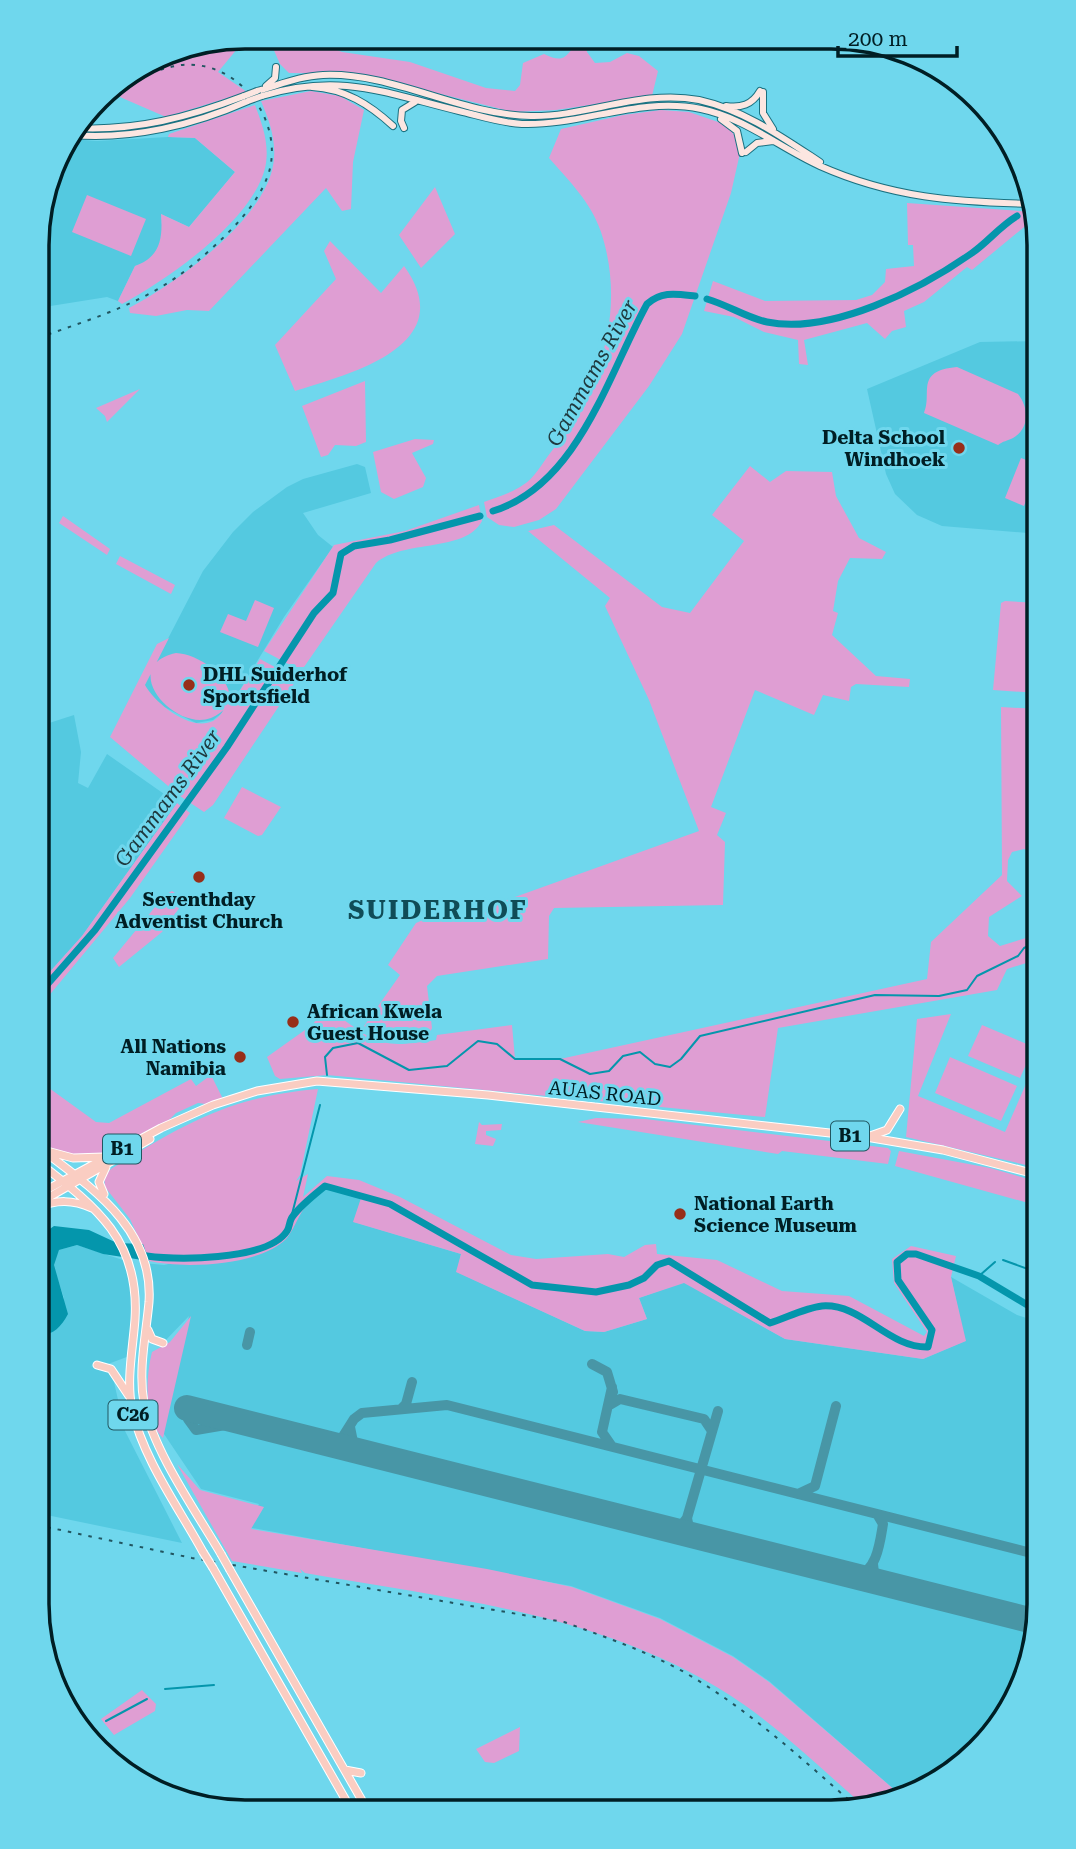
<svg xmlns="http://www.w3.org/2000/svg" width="1076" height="1849" viewBox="0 0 1076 1849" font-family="'Roboto Serif',serif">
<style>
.built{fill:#54c9e0}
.green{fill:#df9ed3}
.water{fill:#0496ac}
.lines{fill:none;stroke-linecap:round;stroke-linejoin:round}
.stream{stroke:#0496ac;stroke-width:2}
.river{stroke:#0496ac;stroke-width:7}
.taxiway{stroke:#4896a6;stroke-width:10}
.runway{stroke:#4896a6;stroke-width:26}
.secondary-casing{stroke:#1a7181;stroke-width:8}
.primary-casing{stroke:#fff;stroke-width:9}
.secondary{stroke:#fce6e1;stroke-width:6}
.primary{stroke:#facdc2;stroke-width:7}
.rail{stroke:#215560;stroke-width:2;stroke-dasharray:3.5 7;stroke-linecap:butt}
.secondary-bridge-casing{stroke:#1a7181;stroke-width:8;stroke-linecap:butt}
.primary-bridge-casing{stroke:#fff;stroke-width:9;stroke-linecap:butt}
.secondary-bridge{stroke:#fce6e1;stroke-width:6}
.primary-bridge{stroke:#facdc2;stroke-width:7}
.poi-dot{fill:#972e19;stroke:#6fd7ed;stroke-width:2.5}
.labels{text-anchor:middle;stroke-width:6;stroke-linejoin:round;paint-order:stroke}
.shield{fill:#6fd7ed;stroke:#215660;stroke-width:2}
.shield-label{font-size:18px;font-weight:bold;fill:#001e24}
.poi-label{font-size:19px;font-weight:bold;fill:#001e24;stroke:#6fd7ed;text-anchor:start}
.street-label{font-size:19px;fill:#001e24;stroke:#6fd7ed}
.water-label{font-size:21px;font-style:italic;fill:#1e383d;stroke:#6fd7ed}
.district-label{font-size:26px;font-weight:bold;letter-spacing:2px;fill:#104c57;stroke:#6fd7ed}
.rim{fill:none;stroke:#001e24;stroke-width:3.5}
</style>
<rect width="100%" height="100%" fill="#6fd7ed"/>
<path class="built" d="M 168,137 L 195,138 L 235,172 L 189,227 L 161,214 L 163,237 L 154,255 L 148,262 L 135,266 L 118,301 L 107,297 L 38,308 L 38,218 L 58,152 L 69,139 L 97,141 Z
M 1039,341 L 1039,534 L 942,526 L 917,515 L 895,494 L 886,474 L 867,389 L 980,342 Z
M 357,464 L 365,467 L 371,493 L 303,513 L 318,535 L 333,547 L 284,617 L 238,693 L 231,693 L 222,713 L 213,720 L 196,723 L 156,703 L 144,685 L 203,571 L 233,532 L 253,512 L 287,487 L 303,479 Z
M 74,715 L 81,752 L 78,783 L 88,788 L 107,754 L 177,803 L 82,936 L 38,985 L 38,716 L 43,725 Z
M 326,1187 L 362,1198 L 354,1222 L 461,1254 L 457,1272 L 585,1331 L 604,1332 L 647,1319 L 639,1298 L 684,1282 L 785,1339 L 923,1359 L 965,1341 L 951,1277 L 1017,1315 L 1039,1322 L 1039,1618 L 997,1731 L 958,1770 L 904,1798 L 769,1681 L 733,1656 L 660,1618 L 571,1586 L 247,1527 L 259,1504 L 201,1489 L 162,1431 L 189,1316 L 163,1343 L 149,1336 L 149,1293 L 144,1263 L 164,1265 L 287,1238 L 304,1207 Z
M 77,1245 L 129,1262 L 132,1276 L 132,1355 L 108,1364 L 90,1366 L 107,1369 L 114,1382 L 125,1431 L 182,1543 L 37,1513 L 37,1335 L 47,1335 L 64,1298 L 53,1265 L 59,1250 Z"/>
<path class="green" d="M 247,37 L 218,72 L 247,92 L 166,117 L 106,91 L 165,52 Z
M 268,37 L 305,37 L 342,52 L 410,62 L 486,88 L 515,91 L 520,85 L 523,63 L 544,54 C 570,67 565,49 585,39 L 587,52 L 595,63 L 610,62 L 627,53 L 639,56 L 658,71 L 652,96 L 556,110 L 513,112 L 360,74 L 289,73 L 280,64 Z
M 334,37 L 410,38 L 404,48 L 383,49 Z
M 311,91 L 340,96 L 364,110 L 353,162 L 351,209 L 342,211 L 326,188 L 209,311 L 187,310 L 156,316 L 130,313 L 129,308 C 175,284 255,226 271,174 C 279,148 271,124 261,101 Z
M 255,105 C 262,124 269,142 266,163 C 258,217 167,280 122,304 L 118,301 L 135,266 C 160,257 163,239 161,214 L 189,227 L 235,172 L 195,138 L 168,137 L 169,134 Z
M 661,110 L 689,112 L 727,125 L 735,136 L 740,153 L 731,193 L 682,334 L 649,386 L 556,509 L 539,520 L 514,527 L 499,525 L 487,517 L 484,502 C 496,497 512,493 523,485 C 534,479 543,462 551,452 C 600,390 627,311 601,232 C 591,202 569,181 549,158 L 561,129 L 623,115 Z
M 435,187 L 455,234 L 421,268 L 399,235 Z
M 87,195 L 146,219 L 131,256 L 72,232 Z
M 907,203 L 1034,212 L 1035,218 L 972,270 L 967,267 L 924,302 L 904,311 L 906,327 L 892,331 L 885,339 L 867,323 L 804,340 L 808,365 L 799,364 L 798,340 L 764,332 L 734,317 L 704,311 L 713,281 L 765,301 L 856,300 L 872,295 L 885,282 L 886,269 L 914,266 L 913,245 L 908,245 Z
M 330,241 L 381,293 L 404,266 C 462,346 349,374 295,391 L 275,345 L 336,279 L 324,251 Z
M 957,367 L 1018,394 C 1029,408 1030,428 1013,438 C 1007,441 1003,441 998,445 L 924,413 C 933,393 914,371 957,367 Z
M 365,381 L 366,442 L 356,446 L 335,445 L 328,455 L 321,457 L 302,406 Z
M 140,389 L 107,422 L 105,416 L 96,408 Z
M 415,439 L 434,440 L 433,444 L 412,453 L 426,478 L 423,487 L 394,499 L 381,492 L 373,452 Z
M 1021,458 L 1039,465 L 1024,506 L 1005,498 Z
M 750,466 L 770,482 L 786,471 L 832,472 L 836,496 L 859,538 L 886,552 L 882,559 L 850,558 L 838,581 L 833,611 L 838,613 L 832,635 L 876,676 L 910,679 L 909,687 L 856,684 L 851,687 L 849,701 L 823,695 L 814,715 L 755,690 L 711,807 L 726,813 L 717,835 L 725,842 L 723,905 L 554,908 L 549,916 L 548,959 L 437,976 L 427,986 L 432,1028 L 429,1034 C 403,1038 386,1041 364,1026 L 400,975 L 388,965 L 416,923 L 423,920 L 454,919 L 699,831 L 649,700 L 605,606 L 610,598 L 528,531 L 554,525 L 662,607 L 690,613 L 744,541 L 712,515 Z
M 479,505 L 482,521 C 465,553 404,539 376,563 L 304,667 L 294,667 L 264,651 L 334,545 L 405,531 Z
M 63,516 L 110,549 L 107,555 L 59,523 Z
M 120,556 L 175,585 L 171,594 L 116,564 Z
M 255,600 L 274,608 L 258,647 L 220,632 L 228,614 L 246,621 Z
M 1005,601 L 1039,603 L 1039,693 L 993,690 L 1001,603 Z
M 169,638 L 145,685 C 155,703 190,732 213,721 C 226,714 226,699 235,690 L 239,692 L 260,659 L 297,679 L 213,805 L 204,812 L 180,796 L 110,737 L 157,644 Z
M 176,653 C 207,654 257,699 211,718 C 174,732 117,666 176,653 Z
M 1001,707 L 1039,709 L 1039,856 L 1024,849 L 1012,852 L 1008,860 L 1007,881 L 1022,896 L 989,917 L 988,936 L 1000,946 L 1039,934 L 1039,959 L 1007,969 L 997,990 L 778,1028 L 765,1117 L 327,1075 L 280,1079 L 275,1076 L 267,1057 L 312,1025 L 329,1005 L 331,1011 C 379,1044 378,1049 436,1040 L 437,1035 L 512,1025 L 515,1059 L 560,1059 L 927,979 L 931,942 L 1002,875 Z
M 242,787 L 281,807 L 262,835 L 258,836 L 224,818 Z
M 177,803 L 190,813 L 130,898 L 37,1010 L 38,985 L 82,936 Z
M 172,891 L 185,900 L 162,932 L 119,967 L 113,958 L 165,895 Z
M 951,1014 L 918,1096 L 1005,1132 L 1039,1054 L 1039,1168 L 906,1137 L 917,1019 Z
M 982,1025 L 1034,1047 L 1020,1078 L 968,1056 Z
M 950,1057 L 1017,1086 L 1001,1121 L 935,1093 Z
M 211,1075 L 224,1101 L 213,1105 L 198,1103 L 176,1113 L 161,1128 L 107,1157 L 75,1156 L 37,1145 L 37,1102 L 49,1088 L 96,1122 L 109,1123 L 191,1079 L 196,1086 Z
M 318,1089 L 300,1175 L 296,1181 L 308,1174 L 303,1197 L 327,1176 L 359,1180 L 400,1197 L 511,1255 L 536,1259 L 608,1254 L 624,1257 L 645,1245 L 656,1244 L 657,1254 L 717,1260 L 782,1291 L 849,1296 L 924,1336 L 927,1332 L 894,1283 L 892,1259 L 911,1246 L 956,1256 L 951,1277 L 966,1341 L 923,1359 L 785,1339 L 684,1283 L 639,1298 L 647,1319 L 604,1332 L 585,1331 L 456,1272 L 461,1254 L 353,1222 L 361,1198 L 326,1187 C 317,1194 309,1201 303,1210 C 297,1219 293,1231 286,1239 C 259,1266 184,1269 149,1261 L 130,1219 L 105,1187 L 104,1176 L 111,1169 C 186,1123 228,1097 318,1089 Z
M 596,1118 L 645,1119 L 888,1148 L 891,1151 L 888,1164 L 782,1151 L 778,1154 L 578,1122 Z
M 479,1122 L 482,1125 L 502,1124 L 501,1130 L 486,1131 L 486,1135 L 496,1139 L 493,1146 L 475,1144 Z
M 899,1151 L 990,1168 L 1039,1182 L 1039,1206 L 895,1166 Z
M 191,1316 L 163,1438 C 143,1420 146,1376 152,1352 L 170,1342 Z
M 177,1464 L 200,1490 L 264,1507 L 251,1529 L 487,1569 L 572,1587 L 660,1619 L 733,1657 L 769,1682 L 904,1798 L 865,1807 C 825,1772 786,1734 743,1704 C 612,1614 457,1600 305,1573 L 300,1569 L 302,1573 L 232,1561 Z
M 142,1690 L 156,1704 L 155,1711 L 114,1735 L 101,1719 Z
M 520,1727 L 519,1751 L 494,1763 L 485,1762 L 476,1749 Z"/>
<path class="water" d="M 54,1226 L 89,1230 L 117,1243 L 143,1244 L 149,1261 L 103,1254 L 77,1245 L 59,1250 L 54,1265 L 68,1314 C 61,1327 53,1336 37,1335 L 37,1308 C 48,1296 42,1286 38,1272 C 35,1262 37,1248 37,1238 Z"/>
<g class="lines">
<path class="stream" d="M 327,1075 L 325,1057 L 333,1048 L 358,1043 L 409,1070 L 447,1066 L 478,1041 L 497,1044 L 515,1059 L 560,1059 L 590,1074 L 609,1071 L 623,1056 L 640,1052 L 655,1064 L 670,1067 L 681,1059 L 700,1036 L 875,995 L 939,996 L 967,990 L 977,976 L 1018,956 L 1024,948 L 1039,941
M 291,1218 L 320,1105
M 1003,1260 L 1039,1273
M 979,1276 L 995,1262
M 165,1689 L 214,1685
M 106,1721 L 147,1699"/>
<path class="river" d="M 707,299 C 728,305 747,318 767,322 C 831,335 921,289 972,253 C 988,242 999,227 1017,216
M 493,511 C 578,485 608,375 647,304 C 662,291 676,294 695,296
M 38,995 L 95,930 L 227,747 L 314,613 L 333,593 L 341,554 L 354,546 L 390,540 L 480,516
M 140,1255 C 171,1261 268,1261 287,1231 C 290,1227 289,1220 293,1216 C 301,1205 314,1195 325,1186 L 390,1204 L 532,1285 L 596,1292 L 629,1285 L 644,1278 L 657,1265 L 669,1261 L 770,1323 C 786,1318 805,1308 822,1306 C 862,1303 888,1348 928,1347 L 932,1330 L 898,1280 L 897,1262 L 907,1254 L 916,1254 L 979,1276 L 1039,1312"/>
<path class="taxiway" d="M 247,1345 L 250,1332
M 592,1364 L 607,1372 L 613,1392
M 608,1406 L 620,1399 L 704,1419 L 712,1431
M 402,1408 L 406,1404 L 412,1382
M 192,1409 L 188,1419 L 196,1430 L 243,1422
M 350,1427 L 353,1442 L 362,1451
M 326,1442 L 342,1438 L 354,1419 L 362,1413 L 447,1405 L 1039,1555
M 611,1445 L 602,1432 L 612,1387
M 798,1494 L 815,1486 L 836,1406
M 669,1529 L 679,1528 L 687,1518
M 697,1536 L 689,1528 L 687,1518 L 718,1411
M 873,1564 L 874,1573 L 881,1583
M 856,1576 C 877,1572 880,1542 883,1524 L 877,1514"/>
<path class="runway" d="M 187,1408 L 1037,1622"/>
<g class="secondary-casing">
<path id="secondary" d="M 266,86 L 275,78 L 276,67
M 312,87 C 345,89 369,104 393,126
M 257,91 C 279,85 300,76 323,75 C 394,72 460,115 531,116 C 587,117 641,89 699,100 C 744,110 782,137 820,162
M 763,92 L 763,113 L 773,129
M 262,96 C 340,72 385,93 459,111 C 480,116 501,123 522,124 C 582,126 640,96 701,109 C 745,118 780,148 820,166 C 892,198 955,202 1033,204
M 726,106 C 741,108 752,105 760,91
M 721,119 L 737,131 L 742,153
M 77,128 C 136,131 189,117 244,96
M 404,128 L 401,121 L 402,110 L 415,102
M 72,135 C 132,140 194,125 248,101
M 746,152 L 757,143 L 773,141"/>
</g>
<g class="primary-casing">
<path id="primary" d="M 870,1136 L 887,1130 L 900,1109
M 37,1146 C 89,1186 154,1227 149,1302 C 146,1335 138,1370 144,1403 C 152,1449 197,1513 221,1554
M 47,1151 L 73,1158 L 104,1157
M 37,1161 C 95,1206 140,1239 135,1319 C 133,1348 126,1380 132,1409 C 143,1459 179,1508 203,1552
M 37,1186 L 40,1175 L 37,1167
M 104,1194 L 99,1182 L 106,1167
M 37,1195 L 161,1128 L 213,1105 L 257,1091 L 317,1081 L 488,1095 L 866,1137 L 943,1150 L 1039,1175
M 37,1204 L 150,1139
M 37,1208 C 57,1199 73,1200 92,1208
M 148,1330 L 152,1339 L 163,1343
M 97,1365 L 111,1369 L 129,1396
M 213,1568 L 352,1811
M 230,1570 L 368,1811
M 345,1770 L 361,1773"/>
</g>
<use href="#secondary" class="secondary"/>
<use href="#primary" class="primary"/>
<path class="rail" d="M 38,338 C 94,318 149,302 195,263 C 221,241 254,211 267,178 C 286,129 247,69 195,65 C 167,62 140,80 113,85
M 37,1525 L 192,1558 L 564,1622 C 605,1637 646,1651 684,1672 C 748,1709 802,1759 858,1808"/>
<g class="secondary-bridge-casing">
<path id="secondary-bridge" d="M 244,96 L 257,91
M 248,101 L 262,96"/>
</g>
<g class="primary-bridge-casing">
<path id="primary-bridge" d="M 203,1552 L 213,1568
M 221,1554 L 230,1570"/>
</g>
<use href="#secondary-bridge" class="secondary-bridge"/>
<use href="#primary-bridge" class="primary-bridge"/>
</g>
<g class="poi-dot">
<circle cx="959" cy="448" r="7"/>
<circle cx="189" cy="685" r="7"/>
<circle cx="199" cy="877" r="7"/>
<circle cx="293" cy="1022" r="7"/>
<circle cx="240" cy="1057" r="7"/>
<circle cx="680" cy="1214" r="7"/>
</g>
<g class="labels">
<g class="shield">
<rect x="831" y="1121.5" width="38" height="29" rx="5"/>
<rect x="103" y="1134.5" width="38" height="29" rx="5"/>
<rect x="108.5" y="1400.5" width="49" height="29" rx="5"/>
</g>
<g class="shield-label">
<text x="850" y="1142">B1</text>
<text x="122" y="1155">B1</text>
<text x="133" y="1421">C26</text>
</g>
<g class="poi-label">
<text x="945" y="444" text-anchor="end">Delta School<tspan x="945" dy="22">Windhoek</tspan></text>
<text x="203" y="681">DHL Suiderhof<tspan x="203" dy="22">Sportsfield</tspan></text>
<text x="199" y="906" text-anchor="middle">Seventhday<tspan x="199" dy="22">Adventist Church</tspan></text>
<text x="307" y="1018">African Kwela<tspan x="307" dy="22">Guest House</tspan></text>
<text x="226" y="1053" text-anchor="end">All Nations<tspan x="226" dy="22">Namibia</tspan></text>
<text x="694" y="1210">National Earth<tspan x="694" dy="22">Science Museum</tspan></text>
</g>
<g class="street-label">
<text transform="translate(605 1093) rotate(6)" y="7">AUAS ROAD</text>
</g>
<g class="water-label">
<text transform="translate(592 373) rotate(-61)" y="7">Gammams River</text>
<text transform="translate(168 798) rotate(-54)" y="7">Gammams River</text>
</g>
<g class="district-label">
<text x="438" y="919">SUIDERHOF</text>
</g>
</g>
<path d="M0 0H1076V1849H0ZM245 49H831A196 196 0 0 1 1027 245V1604A196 196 0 0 1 831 1800H245A196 196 0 0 1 49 1604V245A196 196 0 0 1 245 49Z" fill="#6fd7ed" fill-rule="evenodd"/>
<path class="rim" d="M245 49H831A196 196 0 0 1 1027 245V1604A196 196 0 0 1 831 1800H245A196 196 0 0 1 49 1604V245A196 196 0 0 1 245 49Z"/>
<path d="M838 46v10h119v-10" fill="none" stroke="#001e24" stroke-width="3.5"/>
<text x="848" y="46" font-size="21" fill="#001e24" stroke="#6fd7ed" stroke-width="5" paint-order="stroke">200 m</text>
</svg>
